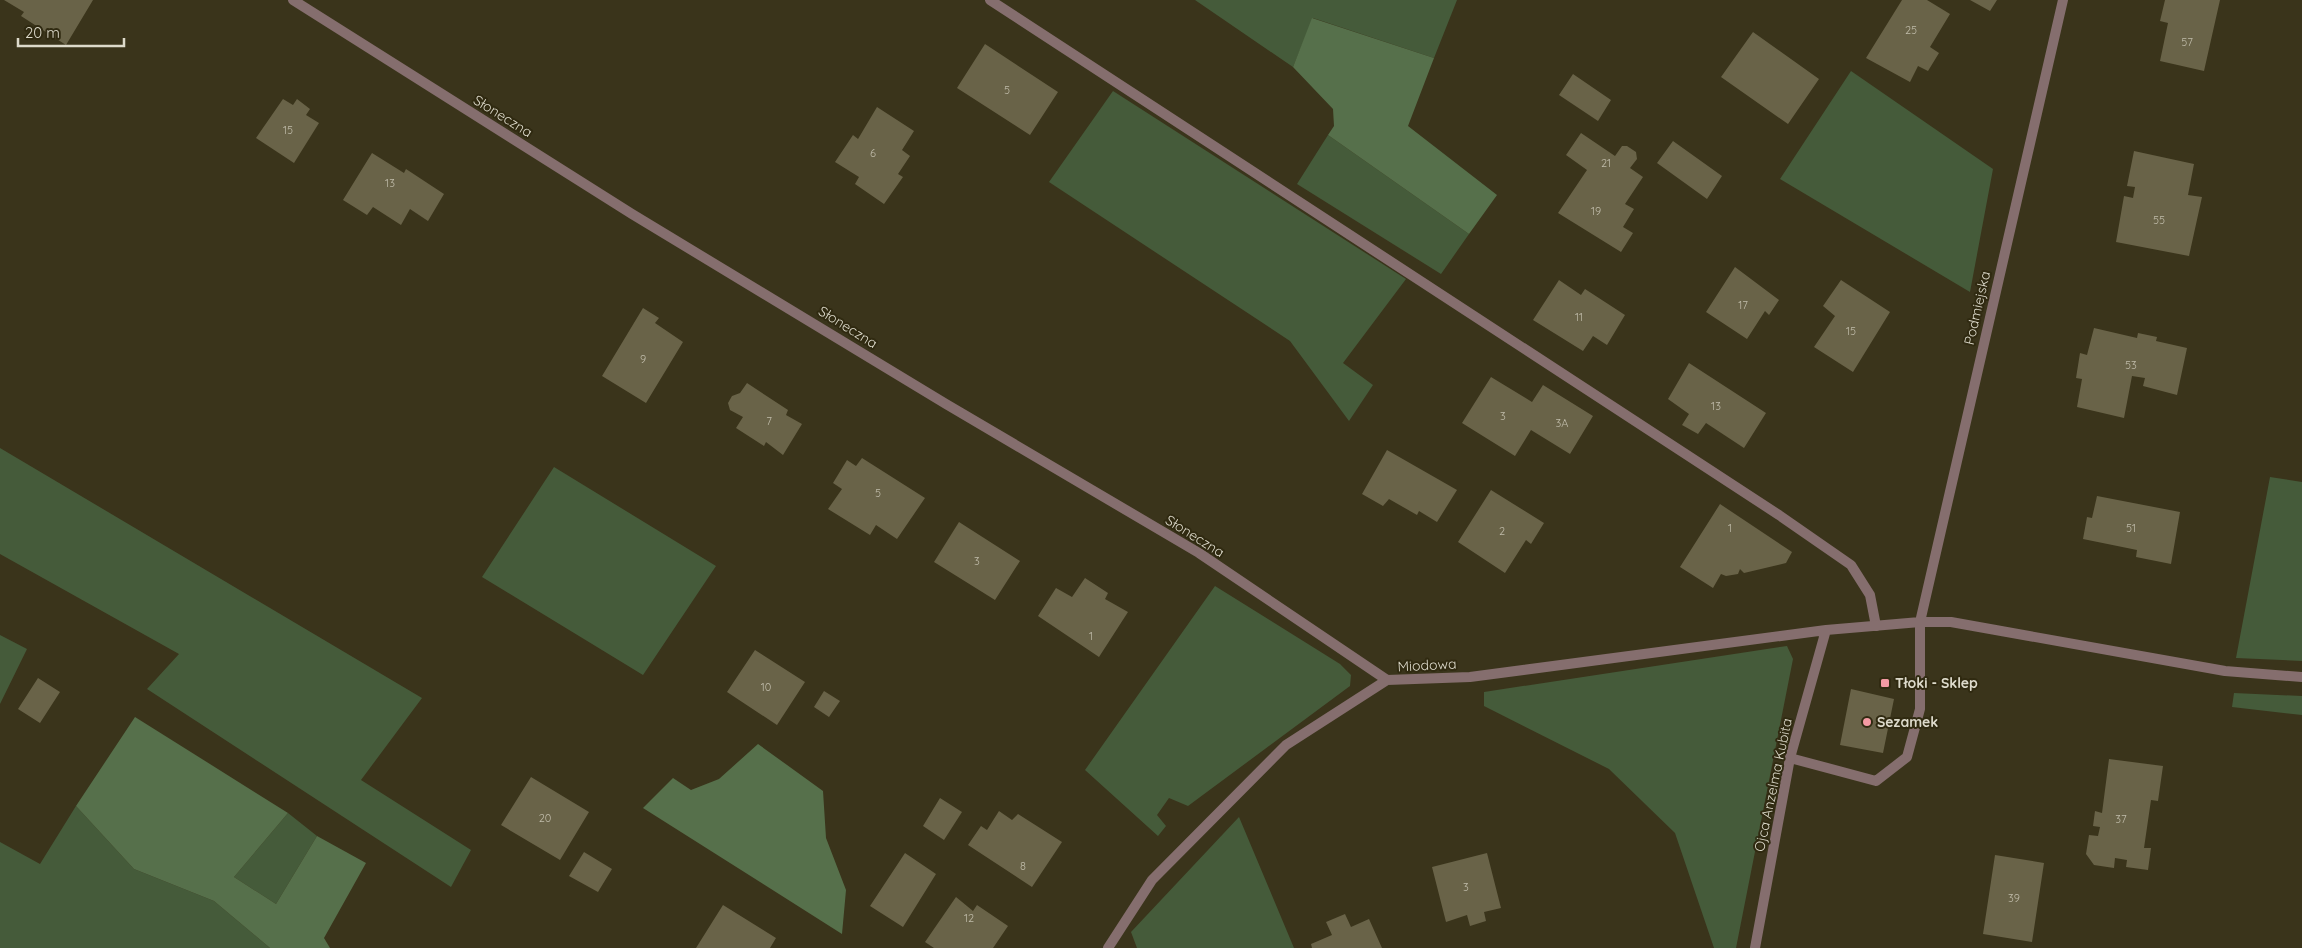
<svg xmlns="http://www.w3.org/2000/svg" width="2302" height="948" viewBox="0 0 2302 948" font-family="Quicksand,sans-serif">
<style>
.green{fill:#455b3a}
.forest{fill:#56704b}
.building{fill:#696348}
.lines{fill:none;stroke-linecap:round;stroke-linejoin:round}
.lane{stroke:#856e6e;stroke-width:10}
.street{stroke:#856e6e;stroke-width:10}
.poi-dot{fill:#f49aa3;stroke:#302a11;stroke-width:2}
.labels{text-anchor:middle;stroke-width:4;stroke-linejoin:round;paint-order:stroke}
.number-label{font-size:11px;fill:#c0bcaa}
.street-label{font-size:14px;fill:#dddacb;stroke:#302a11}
.poi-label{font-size:14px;font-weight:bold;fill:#dddacb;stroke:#302a11;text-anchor:start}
</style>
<rect width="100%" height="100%" fill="#3a341b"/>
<path class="green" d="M 1195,0 L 1457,0 L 1434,58 L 1313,18 L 1293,67 Z
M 1851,71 L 1993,169 L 1970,292 L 1780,179 Z
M 1113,91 L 1406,279 L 1343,363 L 1373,385 L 1349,421 L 1290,341 L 1049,182 Z
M 1328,135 L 1469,234 L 1441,274 L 1297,184 Z
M 0,448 L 422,698 L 361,780 L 471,850 L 451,887 L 147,689 L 179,654 L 0,554 Z
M 554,467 L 716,566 L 643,675 L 482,577 Z
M 2270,477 L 2302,482 L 2302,661 L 2236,658 Z
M 1215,586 L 1340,664 L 1351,675 L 1350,686 L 1188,806 L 1169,798 L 1157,815 L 1166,826 L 1158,836 L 1085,770 Z
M 0,635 L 27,649 L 0,704 Z
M 1787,646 L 1793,659 L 1736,948 L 1714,948 L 1675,833 L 1609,769 L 1484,706 L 1484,692 Z
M 2234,693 L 2302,696 L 2302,715 L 2232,707 Z
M 76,806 L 134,869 L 214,901 L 270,948 L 0,948 L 0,842 L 40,864 Z
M 288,813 L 317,836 L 276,904 L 234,877 Z
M 1239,817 L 1294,948 L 1137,948 L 1131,932 Z"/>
<path class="forest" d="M 1312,18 L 1434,58 L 1408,126 L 1497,195 L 1469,234 L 1328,135 L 1334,126 L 1333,109 L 1293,67 Z
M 135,717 L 288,813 L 234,877 L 276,904 L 317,836 L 366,863 L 324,938 L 330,948 L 270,948 L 214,901 L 134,869 L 76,806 Z
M 758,744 L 823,791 L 826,838 L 846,890 L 842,934 L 643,808 L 673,778 L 691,790 L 719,779 Z"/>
<path class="building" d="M 4,0 L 93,0 L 66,45 L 21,16 L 24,12 Z
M 1902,0 L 1927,0 L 1950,14 L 1930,47 L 1939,53 L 1928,71 L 1918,66 L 1910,82 L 1866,58 Z
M 1970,0 L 1997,0 L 1990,11 Z
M 2165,0 L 2220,0 L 2204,71 L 2160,61 L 2168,23 L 2160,21 Z
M 1753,32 L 1819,79 L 1788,124 L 1721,77 Z
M 985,44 L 1058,92 L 1030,135 L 957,88 Z
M 1573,74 L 1611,100 L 1598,121 L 1559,95 Z
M 283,99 L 293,105 L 297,99 L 310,109 L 306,115 L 319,123 L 294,163 L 256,138 Z
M 877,107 L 914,131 L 902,150 L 910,156 L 898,174 L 903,177 L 884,204 L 855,184 L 859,177 L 835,162 L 853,135 L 858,139 Z
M 1581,133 L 1615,156 L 1622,146 L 1627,146 L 1636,152 L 1637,159 L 1630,168 L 1643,177 L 1625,204 L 1634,209 L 1623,227 L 1633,233 L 1621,252 L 1558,213 L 1587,170 L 1566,155 Z
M 1673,141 L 1722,176 L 1707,199 L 1657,163 Z
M 2134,151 L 2194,164 L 2188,195 L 2202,197 L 2189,256 L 2116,242 L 2124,196 L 2133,198 L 2135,187 L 2127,186 Z
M 372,153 L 404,173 L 406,169 L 444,194 L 428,221 L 410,209 L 401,225 L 373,207 L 367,215 L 343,200 Z
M 1735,267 L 1779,300 L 1769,315 L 1765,311 L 1747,339 L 1706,312 Z
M 1559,280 L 1581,295 L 1585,289 L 1625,315 L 1607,345 L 1593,336 L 1583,351 L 1533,320 Z
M 1841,280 L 1890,312 L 1853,372 L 1814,347 L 1835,316 L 1823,306 Z
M 643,308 L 659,318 L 655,323 L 683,342 L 646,403 L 602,376 Z
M 2094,328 L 2137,338 L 2138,333 L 2157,337 L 2156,341 L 2187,348 L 2177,395 L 2143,386 L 2145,378 L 2132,376 L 2124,418 L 2077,407 L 2082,379 L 2076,378 L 2080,353 L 2087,355 Z
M 1689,363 L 1766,413 L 1744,448 L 1706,423 L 1698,434 L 1682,425 L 1689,414 L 1668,399 Z
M 1491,377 L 1532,402 L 1543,385 L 1593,416 L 1570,454 L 1531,430 L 1515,456 L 1462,423 Z
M 747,383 L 788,410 L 786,415 L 802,424 L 783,455 L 766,442 L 764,446 L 736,428 L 743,417 L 730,410 L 728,403 L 732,396 L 740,393 Z
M 1387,450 L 1457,490 L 1437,522 L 1419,511 L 1417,515 L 1389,499 L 1383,506 L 1362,494 Z
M 862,458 L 925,498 L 897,539 L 876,525 L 870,535 L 828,509 L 842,489 L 833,483 L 847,460 L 856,466 Z
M 1491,490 L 1544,523 L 1531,544 L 1526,540 L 1505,573 L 1458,542 Z
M 2097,496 L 2180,512 L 2171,564 L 2136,557 L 2137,550 L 2083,539 L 2087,517 L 2092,518 Z
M 1720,504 L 1792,552 L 1786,563 L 1744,573 L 1740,569 L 1738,574 L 1726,576 L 1721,574 L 1713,588 L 1680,567 Z
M 959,522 L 1020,561 L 995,600 L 934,562 Z
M 1085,578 L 1108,593 L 1105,599 L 1128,612 L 1099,657 L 1038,616 L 1056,588 L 1072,597 Z
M 755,650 L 805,682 L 777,725 L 727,692 Z
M 38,678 L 60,692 L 40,723 L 18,709 Z
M 1851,689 L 1894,699 L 1883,753 L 1840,745 Z
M 824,691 L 840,701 L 829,717 L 814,707 Z
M 2109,759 L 2163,766 L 2158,801 L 2151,800 L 2144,848 L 2151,848 L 2148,870 L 2126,867 L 2127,860 L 2115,858 L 2114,868 L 2094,865 L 2086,854 L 2089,835 L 2098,836 L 2100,827 L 2093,826 L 2095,811 L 2102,813 Z
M 531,777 L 589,812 L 560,860 L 501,825 Z
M 940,798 L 962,812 L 944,840 L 923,826 Z
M 999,811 L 1012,820 L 1018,814 L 1062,842 L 1032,887 L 968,845 L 981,826 L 987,830 Z
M 584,852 L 612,869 L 598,892 L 569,876 Z
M 905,853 L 936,874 L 903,927 L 870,906 Z
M 1487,853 L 1501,908 L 1484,912 L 1486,921 L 1470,926 L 1467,915 L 1446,922 L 1432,867 Z
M 1995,855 L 2044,863 L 2032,942 L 1983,934 Z
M 956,897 L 973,911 L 977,905 L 1008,926 L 993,948 L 934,948 L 925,942 Z
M 723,905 L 776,938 L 770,948 L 696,948 Z
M 1345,914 L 1351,927 L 1369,919 L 1382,948 L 1312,948 L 1311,944 L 1332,935 L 1326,922 Z"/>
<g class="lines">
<path class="lane" d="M 990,0 L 1779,515 L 1851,565 L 1870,595 L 1876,626
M 1790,758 L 1876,781 L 1907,757 L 1920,709 L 1920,622"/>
<path class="street" d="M 293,0 L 632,214 L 946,404 L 1199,553 L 1387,680
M 1920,622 L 2063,0
M 1108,948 L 1152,880 L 1286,745 L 1387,680 L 1470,677 L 1826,630 L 1920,622 L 1951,622 L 2225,671 L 2302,677
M 1755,948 L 1790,758 L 1826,630"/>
</g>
<g class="poi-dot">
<rect x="1880" y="678" width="10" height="10" rx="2.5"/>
<circle cx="1867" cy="722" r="5"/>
</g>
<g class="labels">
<g class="number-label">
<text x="1911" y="34">25</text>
<text x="2187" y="46">57</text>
<text x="1007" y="94">5</text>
<text x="288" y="134">15</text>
<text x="873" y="157">6</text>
<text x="1606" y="167">21</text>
<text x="390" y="187">13</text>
<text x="1596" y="215">19</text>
<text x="2159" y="224">55</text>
<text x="1743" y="309">17</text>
<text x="1579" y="321">11</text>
<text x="1851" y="335">15</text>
<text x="643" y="363">9</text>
<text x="2131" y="369">53</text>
<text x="1716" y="410">13</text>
<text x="1503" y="420">3</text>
<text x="769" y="425">7</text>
<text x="1562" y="427">3A</text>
<text x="878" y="497">5</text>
<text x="1730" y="532">1</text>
<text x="2131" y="532">51</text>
<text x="1502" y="535">2</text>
<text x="977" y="565">3</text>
<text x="1091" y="640">1</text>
<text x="766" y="691">10</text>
<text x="545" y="822">20</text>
<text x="2121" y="823">37</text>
<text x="1023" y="870">8</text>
<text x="1466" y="891">3</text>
<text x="2014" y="902">39</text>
<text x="969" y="922">12</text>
</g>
<g class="street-label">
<text transform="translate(503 116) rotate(32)" y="5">Słoneczna</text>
<text transform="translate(1977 308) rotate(-77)" y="5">Podmiejska</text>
<text transform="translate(848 327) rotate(32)" y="5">Słoneczna</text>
<text transform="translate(1195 536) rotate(32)" y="5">Słoneczna</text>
<text transform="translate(1427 665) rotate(-3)" y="5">Miodowa</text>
<text transform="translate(1773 785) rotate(-78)" y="5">Ojca Anzelma Kubita</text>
</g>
<g class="poi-label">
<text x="1895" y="688">Tłoki - Sklep</text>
<text x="1877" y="727">Sezamek</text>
</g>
</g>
<path d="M18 38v8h106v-8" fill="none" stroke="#dddacb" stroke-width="2.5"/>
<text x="25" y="38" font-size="15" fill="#dddacb" stroke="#302a11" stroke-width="4" paint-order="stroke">20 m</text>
</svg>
